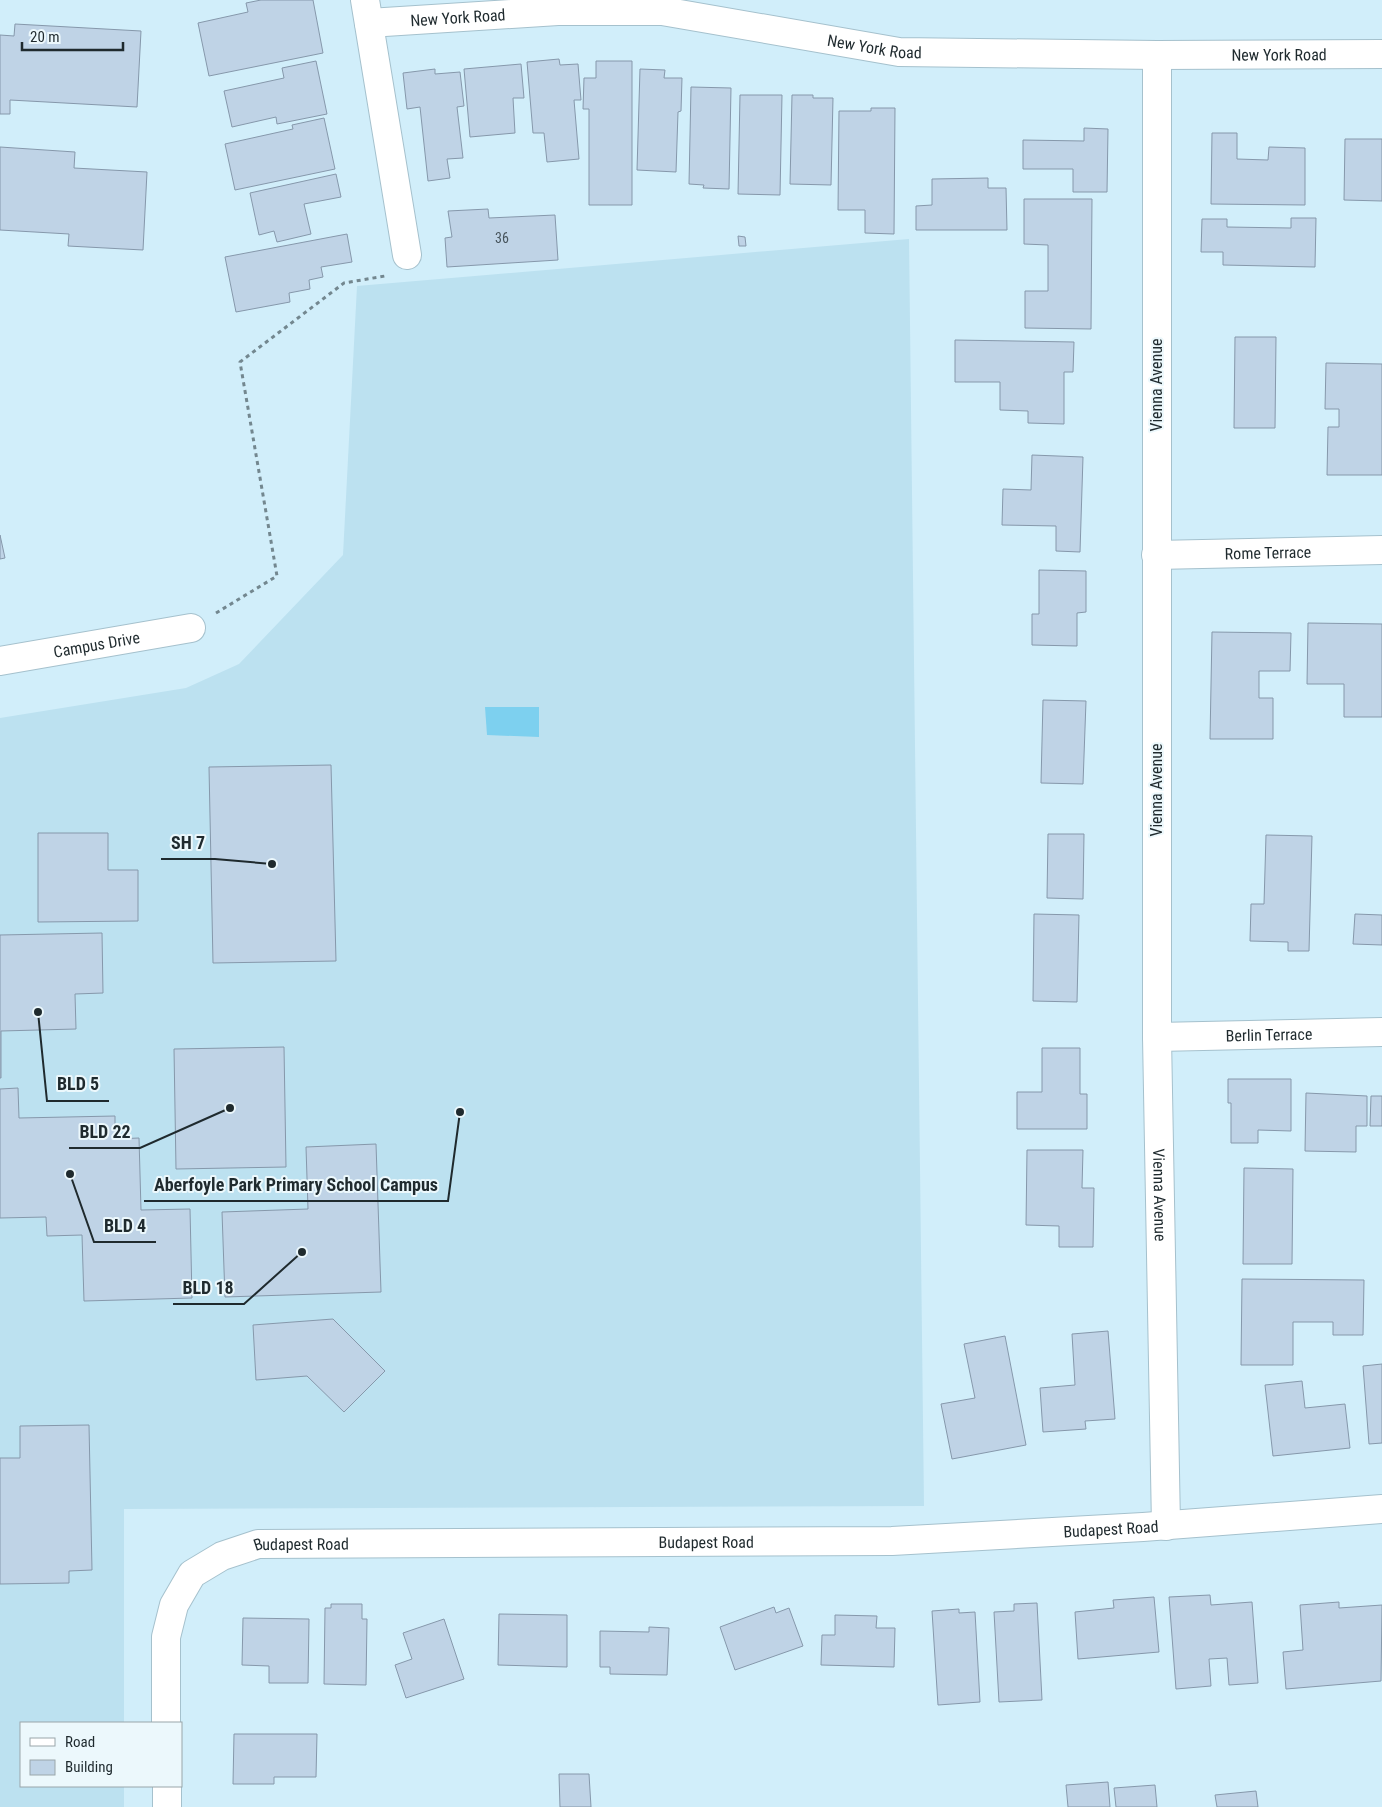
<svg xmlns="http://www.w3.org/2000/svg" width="1382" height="1807" viewBox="0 0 1382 1807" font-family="'Roboto Condensed',sans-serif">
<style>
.built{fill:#bce1f0}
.green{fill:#7dd0ef}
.building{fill:#bfd3e6;stroke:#8698ab}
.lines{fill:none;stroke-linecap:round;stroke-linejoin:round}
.minor-casing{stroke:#a5c1cd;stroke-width:30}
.path{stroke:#73878f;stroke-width:3;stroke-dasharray:4 4;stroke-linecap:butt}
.minor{stroke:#fff;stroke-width:28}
.labels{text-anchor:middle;stroke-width:4;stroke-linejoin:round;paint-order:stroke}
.number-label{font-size:14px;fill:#47545c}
.street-label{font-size:16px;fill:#1f2a2e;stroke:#ecf8fc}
.leader{fill:none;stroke:#1f2a2e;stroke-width:2}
.callout-dot{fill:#1f2a2e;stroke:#ecf8fc;stroke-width:2}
.callout-label{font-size:18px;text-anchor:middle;font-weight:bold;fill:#1f2a2e;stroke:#ecf8fc;stroke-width:4;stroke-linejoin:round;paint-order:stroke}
</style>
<rect width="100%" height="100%" fill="#d1eefa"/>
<path class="built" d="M 909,239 L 924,1506 L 124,1509 L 124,1723 L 21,1723 L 21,1786 L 124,1786 L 124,1807 L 0,1807 L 0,718 L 186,688 L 239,664 L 343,555 L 357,286 Z"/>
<path class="green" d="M 485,707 L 539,707 L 539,737 L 487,735 Z"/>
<path class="building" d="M 261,0 L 313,0 L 323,53 L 209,76 L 198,23 L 248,12 L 246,3 Z
M 15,24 L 141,31 L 137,107 L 10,100 L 10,114 L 0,114 L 0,35 L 14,36 Z
M 559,59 L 560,65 L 578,64 L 581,100 L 574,100 L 579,159 L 547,162 L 544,133 L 533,133 L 527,62 Z
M 316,61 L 327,114 L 277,124 L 276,117 L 232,127 L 224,91 L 284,78 L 282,68 Z
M 596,61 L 632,61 L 632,205 L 589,205 L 589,109 L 583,109 L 584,78 L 596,78 Z
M 521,64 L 524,98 L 513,98 L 515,133 L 470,137 L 464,69 Z
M 435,69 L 435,74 L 460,72 L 464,106 L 457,107 L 463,158 L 447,159 L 450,178 L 428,181 L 420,107 L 407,109 L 403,73 Z
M 640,69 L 665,70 L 664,78 L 682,78 L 681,111 L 678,112 L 676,172 L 637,170 Z
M 691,87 L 731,88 L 729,189 L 703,188 L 704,185 L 689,184 Z
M 740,95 L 782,95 L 780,195 L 738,194 Z
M 792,95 L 813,95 L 813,98 L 833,98 L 831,185 L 790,184 Z
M 871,108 L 895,108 L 894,234 L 865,233 L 865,210 L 838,210 L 839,111 L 871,111 Z
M 324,118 L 335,169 L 235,190 L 225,144 L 293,129 L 292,125 Z
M 1084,128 L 1108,129 L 1107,192 L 1073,192 L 1073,169 L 1023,169 L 1023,140 L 1084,141 Z
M 1212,133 L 1237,133 L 1237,159 L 1268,160 L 1269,147 L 1305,148 L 1305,205 L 1211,204 Z
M 1345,139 L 1382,139 L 1382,201 L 1344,200 Z
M 0,147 L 75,152 L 74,168 L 147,172 L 143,250 L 68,246 L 69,234 L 0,230 Z
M 336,174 L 341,197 L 304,204 L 311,234 L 277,242 L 274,231 L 259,235 L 250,193 Z
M 988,178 L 988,188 L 1006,188 L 1007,230 L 916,230 L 916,206 L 932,205 L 932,179 Z
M 1024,199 L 1092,199 L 1091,329 L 1025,328 L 1025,291 L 1048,291 L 1048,245 L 1024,244 Z
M 488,209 L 489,218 L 555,215 L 558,260 L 447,267 L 445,238 L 452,237 L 448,211 Z
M 1291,218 L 1316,218 L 1315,267 L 1223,265 L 1223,252 L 1201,252 L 1202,219 L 1227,219 L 1227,227 L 1291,228 Z
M 347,234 L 352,262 L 321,267 L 323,277 L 309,280 L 310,289 L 289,293 L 290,302 L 236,312 L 225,257 Z
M 738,236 L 745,237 L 746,246 L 739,246 Z
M 1235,337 L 1276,337 L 1275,428 L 1234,428 Z
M 955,340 L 1074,342 L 1073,372 L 1064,372 L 1064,424 L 1028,423 L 1028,411 L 1000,410 L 1000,382 L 955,382 Z
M 1326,363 L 1382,364 L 1382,475 L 1327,475 L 1328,427 L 1339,427 L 1339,409 L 1325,409 Z
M 1032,455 L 1083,457 L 1080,552 L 1056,551 L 1056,526 L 1002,525 L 1003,489 L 1031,490 Z
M 0,535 L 5,558 L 0,559 Z
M 1039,570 L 1086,571 L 1086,612 L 1077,613 L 1077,646 L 1032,645 L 1032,614 L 1039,614 Z
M 1308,623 L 1382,624 L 1382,717 L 1344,717 L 1344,684 L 1307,684 Z
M 1212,632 L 1291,633 L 1290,671 L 1259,671 L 1259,698 L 1273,698 L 1273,739 L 1210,739 Z
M 1043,700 L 1086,701 L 1083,784 L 1041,783 Z
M 331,765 L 336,961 L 213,963 L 209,767 Z
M 38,833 L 108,833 L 108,870 L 138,870 L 138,921 L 38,922 Z
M 1048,834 L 1084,834 L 1083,899 L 1047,898 Z
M 1266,835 L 1312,836 L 1309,951 L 1288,951 L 1288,942 L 1250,941 L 1251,904 L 1264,904 Z
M 1034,914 L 1079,915 L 1077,1002 L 1033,1001 Z
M 1355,914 L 1382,915 L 1382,945 L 1353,944 Z
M 102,933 L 103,993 L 75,994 L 76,1029 L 1,1031 L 1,1078 L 0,1078 L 0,935 Z
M 284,1047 L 286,1167 L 176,1169 L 174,1049 Z
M 1042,1048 L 1080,1048 L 1080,1094 L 1087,1094 L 1087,1129 L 1017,1129 L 1017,1092 L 1042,1092 Z
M 1228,1079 L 1291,1079 L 1291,1131 L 1258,1130 L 1258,1143 L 1231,1143 L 1231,1103 L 1228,1103 Z
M 18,1088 L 19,1118 L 115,1116 L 115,1139 L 139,1138 L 141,1210 L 190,1209 L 192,1298 L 84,1301 L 82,1235 L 47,1236 L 46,1217 L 0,1218 L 0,1089 Z
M 1306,1093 L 1367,1096 L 1367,1126 L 1356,1126 L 1356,1152 L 1305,1151 Z
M 1371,1096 L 1382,1096 L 1382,1126 L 1370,1126 Z
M 376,1144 L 381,1292 L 225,1297 L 222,1212 L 308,1209 L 306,1147 Z
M 1027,1150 L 1083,1150 L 1082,1188 L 1094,1188 L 1093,1247 L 1059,1247 L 1059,1226 L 1026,1225 Z
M 1244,1168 L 1293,1169 L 1292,1264 L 1243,1264 Z
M 1242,1279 L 1364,1280 L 1363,1335 L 1333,1335 L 1333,1322 L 1293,1322 L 1293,1365 L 1241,1365 Z
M 333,1319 L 385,1371 L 344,1412 L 307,1376 L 256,1380 L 253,1325 Z
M 1108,1331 L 1115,1419 L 1085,1421 L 1086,1429 L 1043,1432 L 1040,1388 L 1075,1385 L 1072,1334 Z
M 1005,1336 L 1026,1445 L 952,1459 L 941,1404 L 975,1398 L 964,1344 Z
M 1382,1364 L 1382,1443 L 1369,1444 L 1363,1366 Z
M 1302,1381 L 1305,1408 L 1345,1404 L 1350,1448 L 1273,1456 L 1265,1385 Z
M 89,1425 L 92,1570 L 69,1571 L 69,1583 L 0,1584 L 0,1458 L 20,1458 L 20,1426 Z
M 1210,1595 L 1211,1605 L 1252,1602 L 1258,1683 L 1229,1685 L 1227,1658 L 1209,1659 L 1211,1686 L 1176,1689 L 1169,1597 Z
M 1154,1597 L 1159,1652 L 1078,1659 L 1075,1612 L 1114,1608 L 1113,1600 Z
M 1339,1602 L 1339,1608 L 1382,1605 L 1381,1681 L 1286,1689 L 1283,1652 L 1303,1650 L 1300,1605 Z
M 1037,1603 L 1042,1700 L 999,1702 L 994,1612 L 1014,1611 L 1014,1604 Z
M 331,1604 L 362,1604 L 362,1619 L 367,1619 L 366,1685 L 324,1684 L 325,1608 L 331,1608 Z
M 774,1607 L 776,1613 L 789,1608 L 803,1646 L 735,1670 L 720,1627 Z
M 959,1609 L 959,1613 L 975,1612 L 980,1702 L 938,1705 L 932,1611 Z
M 499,1614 L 567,1615 L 567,1667 L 498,1665 Z
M 835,1615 L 877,1616 L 876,1628 L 895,1628 L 894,1667 L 821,1665 L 822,1635 L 835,1635 Z
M 243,1618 L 309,1619 L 308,1683 L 269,1683 L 269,1666 L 242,1665 Z
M 444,1619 L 464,1679 L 406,1698 L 395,1665 L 412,1659 L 403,1633 Z
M 649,1627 L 669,1628 L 667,1675 L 610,1674 L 610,1667 L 600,1667 L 600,1631 L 649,1632 Z
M 234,1734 L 317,1734 L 316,1777 L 274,1777 L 274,1784 L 233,1784 Z
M 559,1774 L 589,1774 L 591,1807 L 560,1807 Z
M 1108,1782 L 1110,1807 L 1068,1807 L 1066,1785 Z
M 1155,1785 L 1157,1807 L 1116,1807 L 1114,1788 Z
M 1256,1791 L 1258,1807 L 1217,1807 L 1215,1795 Z"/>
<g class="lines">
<g class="minor-casing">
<g id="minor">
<path d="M 365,0 L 407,255"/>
<path id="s1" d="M 369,23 L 558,11 L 662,11 L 899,52 L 1157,55 L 1382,54"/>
<path id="s2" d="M 1157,55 L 1157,1037 L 1166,1526"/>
<path id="s3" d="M 1156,555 L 1382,550"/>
<path id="s4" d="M 0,661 L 191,628"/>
<path id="s5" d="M 1157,1037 L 1382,1032"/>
<path id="s6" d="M 166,1723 L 166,1637 L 174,1605 L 192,1574 L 222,1556 L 258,1544 L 892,1541 L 1143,1527 L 1382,1509"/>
<path d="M 167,1786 L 167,1807"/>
</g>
</g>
<path class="path" d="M 216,613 L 277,576 L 240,362 L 344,283 L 385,276"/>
<use href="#minor" class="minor"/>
</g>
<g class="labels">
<g class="number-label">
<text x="502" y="243">36</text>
</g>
<g class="street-label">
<text dy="6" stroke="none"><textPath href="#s1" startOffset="89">New York Road</textPath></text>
<text dy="6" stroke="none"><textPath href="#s1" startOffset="509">New York Road</textPath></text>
<text dy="6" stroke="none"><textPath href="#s1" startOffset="914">New York Road</textPath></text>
<text transform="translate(1156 385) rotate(-90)" y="6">Vienna Avenue</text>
<text dy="6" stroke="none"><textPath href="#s3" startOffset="112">Rome Terrace</textPath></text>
<text dy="6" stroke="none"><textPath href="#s4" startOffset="98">Campus Drive</textPath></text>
<text transform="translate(1156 790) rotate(-90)" y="6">Vienna Avenue</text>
<text dy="6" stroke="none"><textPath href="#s5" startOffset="112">Berlin Terrace</textPath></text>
<text dy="6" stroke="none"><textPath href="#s2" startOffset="1140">Vienna Avenue</textPath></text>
<text dy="6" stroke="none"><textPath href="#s6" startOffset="1081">Budapest Road</textPath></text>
<text dy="6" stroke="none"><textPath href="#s6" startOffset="676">Budapest Road</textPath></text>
<text dy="6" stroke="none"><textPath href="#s6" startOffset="271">Budapest Road</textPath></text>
</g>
</g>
<path class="leader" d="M272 864L215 859H161M38 1012L47 1101H109M230 1108L140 1148H69M460 1112L448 1201H144M70 1174L94 1242H156M302 1252L244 1304H173"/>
<g class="callout-dot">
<circle cx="272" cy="864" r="5"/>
<circle cx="38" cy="1012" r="5"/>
<circle cx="230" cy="1108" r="5"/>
<circle cx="460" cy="1112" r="5"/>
<circle cx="70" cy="1174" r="5"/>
<circle cx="302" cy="1252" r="5"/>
</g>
<g class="callout-label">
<text x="188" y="849">SH 7</text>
<text x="78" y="1090">BLD 5</text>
<text x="105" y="1138">BLD 22</text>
<text x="296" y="1191">Aberfoyle Park Primary School Campus</text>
<text x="125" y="1232">BLD 4</text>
<text x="208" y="1294">BLD 18</text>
</g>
<rect x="20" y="1722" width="162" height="65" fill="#ecf8fc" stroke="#9aa6aa"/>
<rect x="30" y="1738" width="25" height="8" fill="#ffffff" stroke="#9aa6aa"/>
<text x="65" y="1747" font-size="15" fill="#1f2a2e">Road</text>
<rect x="30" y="1760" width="25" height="15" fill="#bfd3e6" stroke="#9aa6aa"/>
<text x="65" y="1772" font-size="15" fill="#1f2a2e">Building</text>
<path d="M22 42v8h101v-8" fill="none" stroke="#1f2a2e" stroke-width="2.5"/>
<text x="30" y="42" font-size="15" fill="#1f2a2e" stroke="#ecf8fc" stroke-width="4" paint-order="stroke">20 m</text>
</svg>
